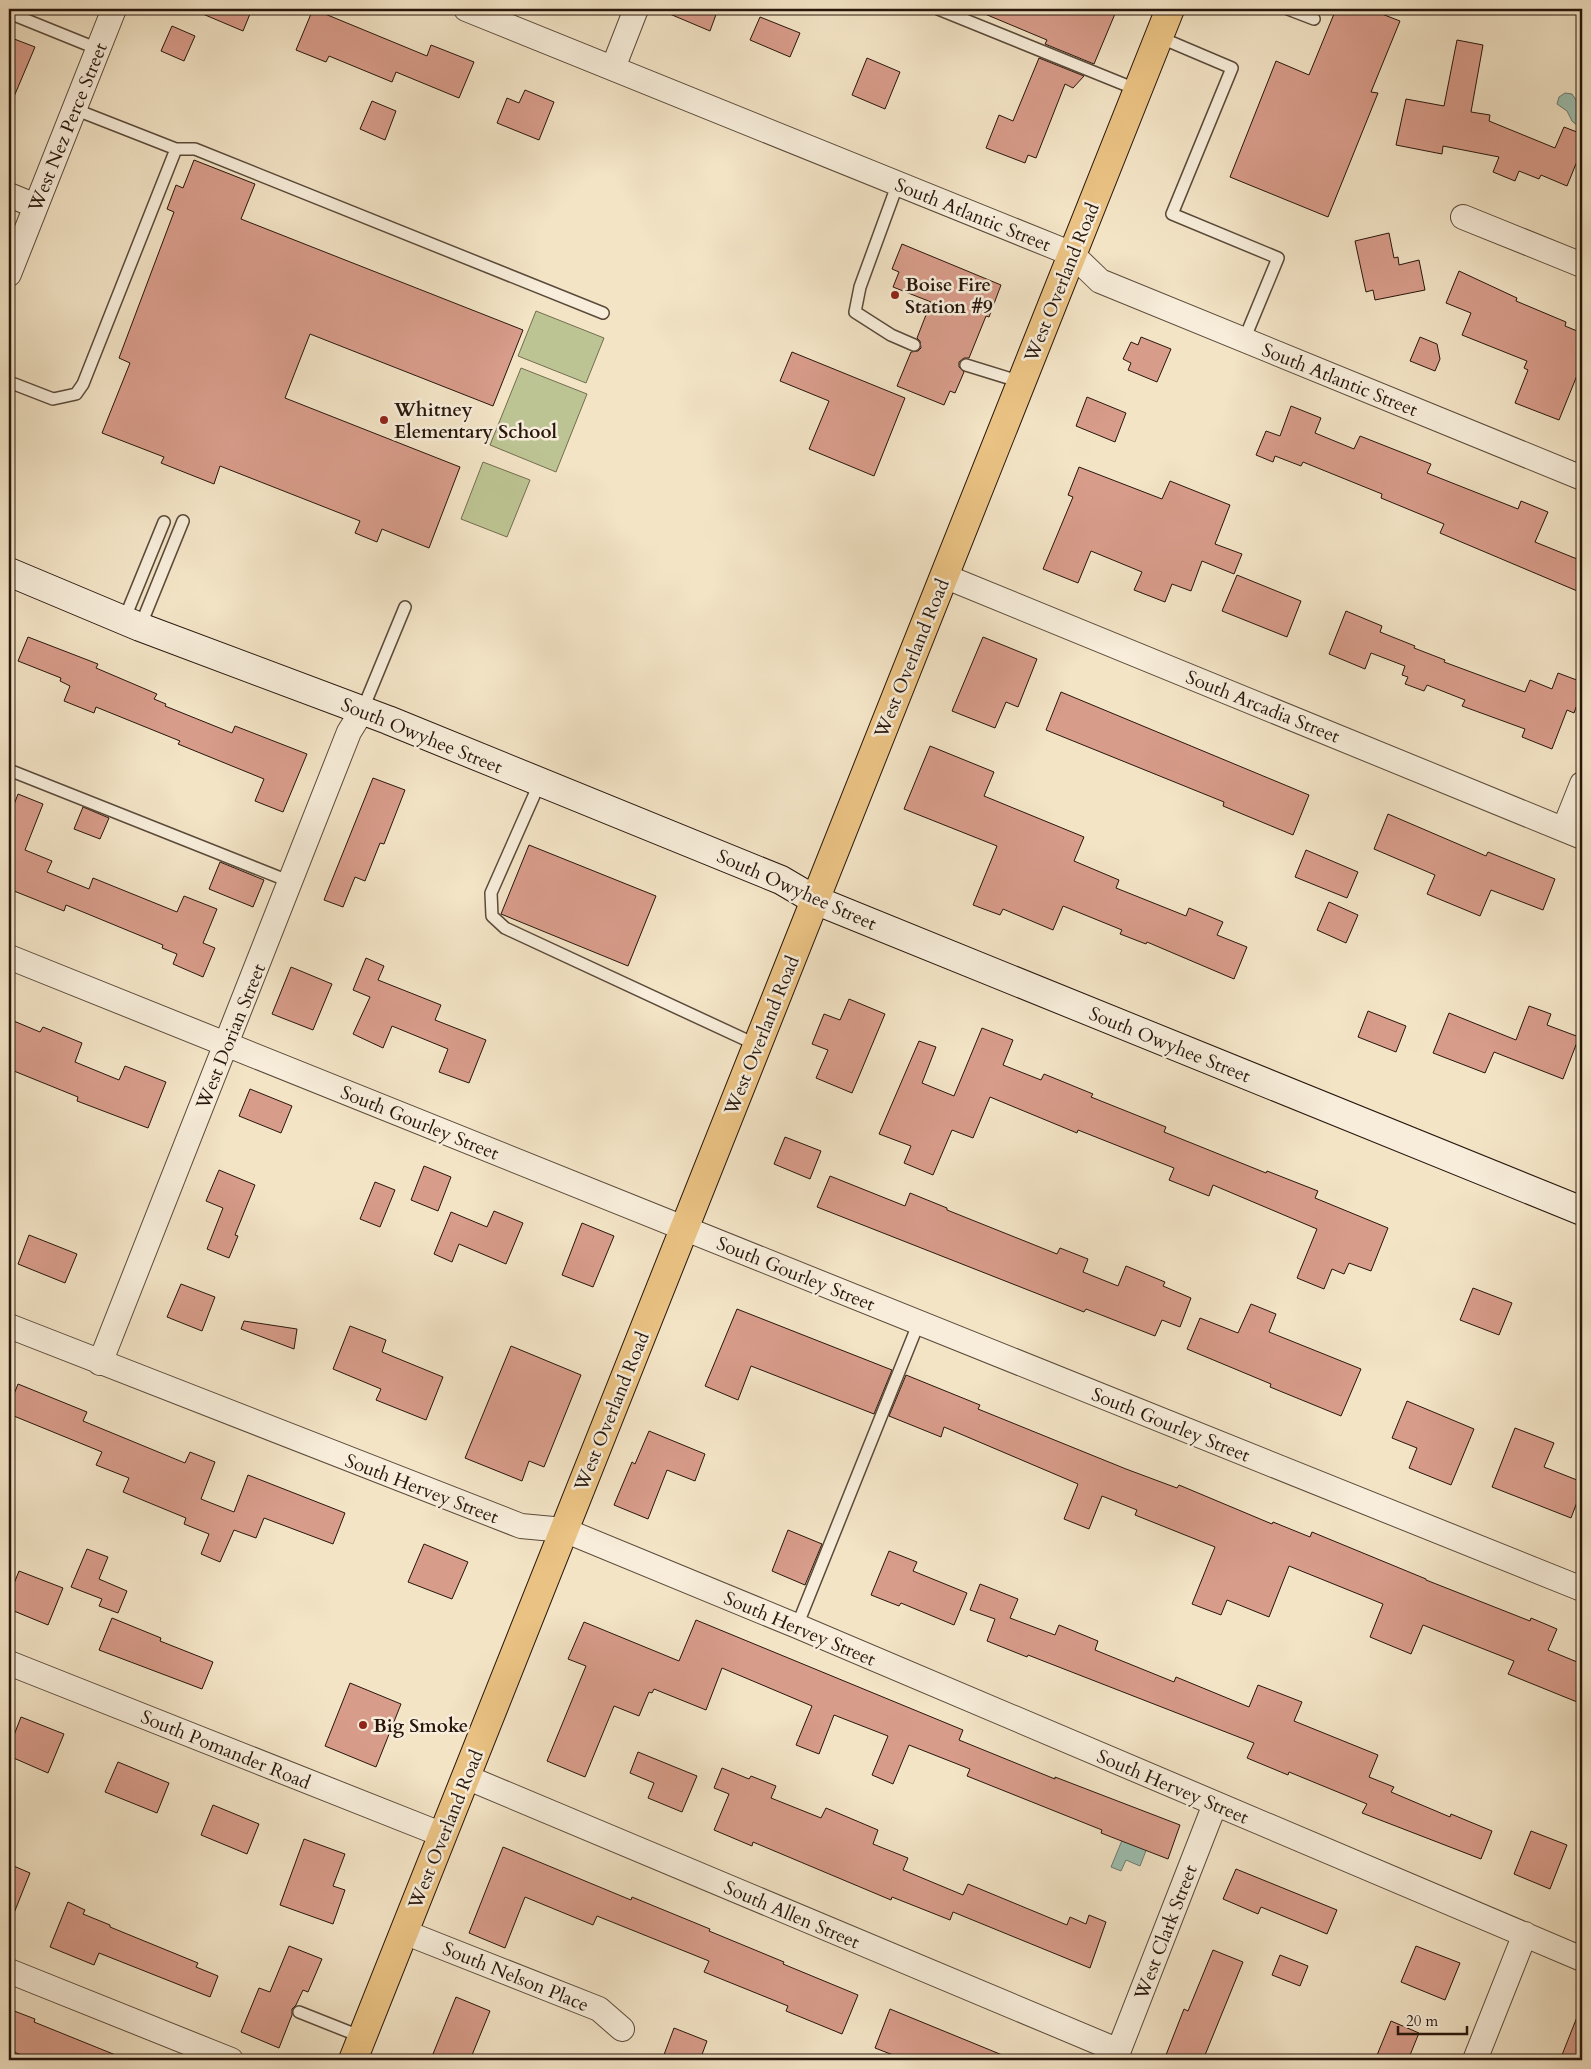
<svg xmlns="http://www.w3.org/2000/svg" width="1591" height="2069" viewBox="0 0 1591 2069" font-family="Cardo,serif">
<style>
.green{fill:#bdc493;stroke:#726d50}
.water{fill:#9cbfb0;stroke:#6d7b6e}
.building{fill:#d89c8a;stroke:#27160c}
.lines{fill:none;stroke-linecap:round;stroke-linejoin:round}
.lane-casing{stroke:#5a4a3a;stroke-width:14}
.street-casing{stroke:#5a4a3a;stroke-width:26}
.secondary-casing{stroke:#27160c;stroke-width:30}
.primary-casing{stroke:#27160c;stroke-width:30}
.lane{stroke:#f7edda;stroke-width:11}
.street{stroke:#f7edda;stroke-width:24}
.secondary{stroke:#f7edda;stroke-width:28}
.primary{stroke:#eac283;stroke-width:28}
.poi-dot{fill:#8f2418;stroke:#f7edda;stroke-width:2}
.labels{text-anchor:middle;stroke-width:5;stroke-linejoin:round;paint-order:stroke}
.street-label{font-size:19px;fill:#27160c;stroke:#f7edda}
.poi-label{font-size:19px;font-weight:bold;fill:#27160c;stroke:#f7edda;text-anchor:start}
</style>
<rect width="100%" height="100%" fill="#f3e4c6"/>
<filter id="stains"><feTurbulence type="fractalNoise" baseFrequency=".004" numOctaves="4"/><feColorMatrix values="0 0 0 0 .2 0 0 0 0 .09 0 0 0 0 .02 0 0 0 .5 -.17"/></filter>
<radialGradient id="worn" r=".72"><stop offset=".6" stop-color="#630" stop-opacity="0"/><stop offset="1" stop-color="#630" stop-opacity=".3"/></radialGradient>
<path class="green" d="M 536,311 L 604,338 L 586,383 L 518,356 Z
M 521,368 L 587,394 L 556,472 L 490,445 Z
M 483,462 L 530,480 L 507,537 L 461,519 Z"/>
<path class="water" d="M 1565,93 L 1572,94 L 1582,109 L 1582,126 L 1578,126 L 1572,121 L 1567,111 L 1557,104 L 1559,97 Z
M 1123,1838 L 1147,1848 L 1140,1866 L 1126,1860 L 1121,1871 L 1111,1867 Z"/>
<path class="building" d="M 191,9 L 252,9 L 243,31 Z
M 313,9 L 427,56 L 431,45 L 474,62 L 459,98 L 396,72 L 392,82 L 329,56 L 326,62 L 296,50 Z
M 658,9 L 718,9 L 710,31 Z
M 973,9 L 1117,9 L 1094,64 L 1045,44 L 1047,40 Z
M 1336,9 L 1369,9 L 1400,21 L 1371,92 L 1378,93 L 1328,217 L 1230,177 L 1276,61 L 1309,75 Z
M 760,17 L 800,33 L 790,57 L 750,40 Z
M 172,26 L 195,36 L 184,61 L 161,51 Z
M 9,37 L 35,47 L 10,106 L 9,106 Z
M 1457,40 L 1483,45 L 1471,112 L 1490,115 L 1489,121 L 1555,148 L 1564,127 L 1582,134 L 1582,149 L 1567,186 L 1541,175 L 1539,179 L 1519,171 L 1515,181 L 1493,172 L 1499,157 L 1443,146 L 1442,154 L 1396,145 L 1406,99 L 1444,106 Z
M 867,58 L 900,72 L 885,109 L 852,95 Z
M 1039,58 L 1084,76 L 1073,88 L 1065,84 L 1036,158 L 1028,155 L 1025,163 L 986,148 L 999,115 L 1013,121 Z
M 525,90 L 554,102 L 539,140 L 497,123 L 507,98 L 519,103 Z
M 372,101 L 396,111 L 385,140 L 360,129 Z
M 194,160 L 255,184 L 241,219 L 523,330 L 493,406 L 310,334 L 285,398 L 460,467 L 429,548 L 382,529 L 377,542 L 355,533 L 360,521 L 220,466 L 214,484 L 161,463 L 164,457 L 102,433 L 130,363 L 119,358 L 174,212 L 167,209 L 176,185 L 183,188 Z
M 1389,233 L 1394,258 L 1398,257 L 1399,265 L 1419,260 L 1425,290 L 1375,300 L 1373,290 L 1366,292 L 1355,241 Z
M 902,244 L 1001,285 L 989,317 L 986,316 L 969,358 L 964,358 L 959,362 L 959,367 L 964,372 L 955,393 L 950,391 L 944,405 L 897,386 L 911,352 L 918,351 L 921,348 L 920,341 L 917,338 L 931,302 L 893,287 L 899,272 L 892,269 Z
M 1459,271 L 1517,298 L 1516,301 L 1566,322 L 1565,326 L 1582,333 L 1582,374 L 1578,373 L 1559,420 L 1515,403 L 1528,370 L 1524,368 L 1527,361 L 1462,335 L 1471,313 L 1446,303 Z
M 1141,337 L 1171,349 L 1157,382 L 1128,370 L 1131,363 L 1123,359 L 1131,342 L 1138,345 Z
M 1420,337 L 1437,344 L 1440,359 L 1435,371 L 1410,361 Z
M 792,352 L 905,398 L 874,476 L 809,449 L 829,401 L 780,381 Z
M 1087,397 L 1126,413 L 1115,442 L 1076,426 Z
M 1291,406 L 1321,418 L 1315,433 L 1354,449 L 1360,436 L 1431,464 L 1427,473 L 1518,509 L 1521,501 L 1548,512 L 1535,542 L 1582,561 L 1582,593 L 1440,533 L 1444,524 L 1381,498 L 1382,494 L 1303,462 L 1301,466 L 1275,456 L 1273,462 L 1256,455 L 1266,431 L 1280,436 Z
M 1079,467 L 1162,499 L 1170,481 L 1230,505 L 1215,544 L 1242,554 L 1234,574 L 1202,561 L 1191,591 L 1172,584 L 1165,602 L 1134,590 L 1142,572 L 1091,551 L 1078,583 L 1043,569 L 1073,497 L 1068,495 Z
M 1237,575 L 1301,601 L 1287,637 L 1222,611 Z
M 1346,611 L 1382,626 L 1380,632 L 1415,646 L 1414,648 L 1445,660 L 1444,662 L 1525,692 L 1530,680 L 1552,689 L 1558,673 L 1582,682 L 1582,691 L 1574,713 L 1567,710 L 1552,749 L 1522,737 L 1525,729 L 1462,706 L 1465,700 L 1427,685 L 1424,691 L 1405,684 L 1408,677 L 1402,675 L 1405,666 L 1371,653 L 1365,669 L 1329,654 Z
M 28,637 L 98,664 L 96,668 L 157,694 L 154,699 L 166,704 L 165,706 L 232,733 L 235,726 L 307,754 L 283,812 L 255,801 L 264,779 L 178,744 L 180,741 L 96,707 L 94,713 L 64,701 L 70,686 L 60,681 L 61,678 L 18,661 Z
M 983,637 L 1037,659 L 1018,707 L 1006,702 L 995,728 L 952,711 Z
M 1061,692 L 1309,795 L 1293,835 L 1223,806 L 1224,802 L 1046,730 Z
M 930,746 L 994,772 L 984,796 L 1084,837 L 1074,861 L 1119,880 L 1116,888 L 1186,916 L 1189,908 L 1223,922 L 1217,935 L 1247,947 L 1234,979 L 1147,942 L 1146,944 L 1120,934 L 1122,930 L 1063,906 L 1053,930 L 1003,909 L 1000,915 L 973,905 L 997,846 L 904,809 Z
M 373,778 L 405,790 L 384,844 L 380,843 L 365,881 L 355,877 L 343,907 L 324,900 Z
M 18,794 L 43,804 L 25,850 L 52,861 L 47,872 L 89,889 L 93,878 L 177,912 L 184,896 L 217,909 L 203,943 L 215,948 L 203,977 L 173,964 L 177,954 L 162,948 L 163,945 L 66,905 L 64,911 L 9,889 L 9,818 Z
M 83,807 L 109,818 L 100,839 L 74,829 Z
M 1388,814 L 1486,856 L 1488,852 L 1555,879 L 1543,910 L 1491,890 L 1480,916 L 1427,894 L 1435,875 L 1374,849 Z
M 529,845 L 656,896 L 628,966 L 501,914 Z
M 1306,850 L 1358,872 L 1347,898 L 1295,877 Z
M 220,862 L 264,880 L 253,907 L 209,889 Z
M 1329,902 L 1358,915 L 1346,943 L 1317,930 Z
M 366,958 L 384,966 L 378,980 L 441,1005 L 435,1020 L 486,1040 L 469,1083 L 439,1072 L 448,1049 L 392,1026 L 383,1048 L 353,1034 L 370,997 L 353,990 Z
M 291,967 L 332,984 L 313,1030 L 272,1014 Z
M 849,999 L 885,1014 L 852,1093 L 816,1078 L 828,1050 L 812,1044 L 824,1014 L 840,1020 Z
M 1529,1006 L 1551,1014 L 1547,1025 L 1579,1037 L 1563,1079 L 1494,1052 L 1485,1073 L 1433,1053 L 1449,1013 L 1516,1040 Z
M 1368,1011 L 1406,1026 L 1396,1052 L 1358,1037 Z
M 9,1019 L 40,1032 L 43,1027 L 82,1043 L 75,1062 L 119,1080 L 125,1066 L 166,1082 L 148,1128 L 77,1101 L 78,1097 L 9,1069 Z
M 982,1028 L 1013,1040 L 1003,1065 L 1041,1080 L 1044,1074 L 1093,1094 L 1091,1097 L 1166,1127 L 1164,1132 L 1266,1173 L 1267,1171 L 1318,1191 L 1315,1198 L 1388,1228 L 1371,1271 L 1349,1263 L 1344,1274 L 1332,1269 L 1324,1289 L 1297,1278 L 1317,1229 L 1213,1185 L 1209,1196 L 1169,1180 L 1174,1168 L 1078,1130 L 1077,1133 L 990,1097 L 973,1138 L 952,1130 L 933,1175 L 904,1163 L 911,1146 L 879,1134 L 919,1041 L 936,1047 L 922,1083 L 954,1096 Z
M 250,1089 L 292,1106 L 281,1133 L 239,1116 Z
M 785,1137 L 821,1151 L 810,1179 L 774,1164 Z
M 424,1166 L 451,1177 L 438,1211 L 411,1200 Z
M 219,1170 L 255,1185 L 235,1235 L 238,1236 L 229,1258 L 207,1249 L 223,1208 L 206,1201 Z
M 830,1176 L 905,1206 L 910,1193 L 947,1208 L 947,1210 L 1057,1254 L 1060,1248 L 1088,1259 L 1083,1272 L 1118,1286 L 1126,1266 L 1165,1282 L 1163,1286 L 1191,1298 L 1180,1327 L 1162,1320 L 1155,1336 L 1086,1309 L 1084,1312 L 817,1207 Z
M 375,1182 L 395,1190 L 380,1227 L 360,1219 Z
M 494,1211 L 523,1223 L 506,1264 L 459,1244 L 452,1262 L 434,1254 L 451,1212 L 487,1227 Z
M 582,1223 L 614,1236 L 593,1287 L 562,1275 Z
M 29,1235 L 77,1254 L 65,1283 L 18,1264 Z
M 181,1284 L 215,1297 L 202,1331 L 167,1317 Z
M 1473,1288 L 1512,1303 L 1499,1335 L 1460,1320 Z
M 1251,1304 L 1276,1314 L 1269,1332 L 1361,1369 L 1341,1416 L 1270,1387 L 1271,1384 L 1187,1349 L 1200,1318 L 1238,1333 Z
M 737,1309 L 892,1370 L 874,1414 L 751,1366 L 738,1400 L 705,1386 Z
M 244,1321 L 297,1329 L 294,1349 L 241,1329 Z
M 350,1326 L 386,1340 L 382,1352 L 443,1377 L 426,1420 L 376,1400 L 381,1389 L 333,1369 Z
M 511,1346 L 581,1375 L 544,1467 L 529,1461 L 522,1481 L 465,1458 Z
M 906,1375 L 980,1405 L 978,1409 L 1126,1469 L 1177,1488 L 1179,1485 L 1272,1524 L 1273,1522 L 1310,1537 L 1312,1532 L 1426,1579 L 1426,1580 L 1530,1621 L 1531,1618 L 1557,1629 L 1548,1650 L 1582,1664 L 1582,1704 L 1508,1674 L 1514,1661 L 1423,1625 L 1411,1654 L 1370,1637 L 1383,1604 L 1289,1566 L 1269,1617 L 1227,1600 L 1221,1615 L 1192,1604 L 1215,1547 L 1135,1515 L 1137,1510 L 1102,1496 L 1089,1529 L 1064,1519 L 1078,1484 L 944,1427 L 941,1437 L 889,1416 Z
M 18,1384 L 87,1412 L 83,1421 L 185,1463 L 190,1452 L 215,1462 L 201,1499 L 234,1512 L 248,1475 L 345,1513 L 333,1544 L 264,1518 L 256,1538 L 234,1530 L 220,1562 L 201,1554 L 209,1534 L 184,1524 L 186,1518 L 123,1492 L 129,1478 L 96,1465 L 102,1452 L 9,1414 L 9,1407 Z
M 1407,1401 L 1474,1429 L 1451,1485 L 1409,1468 L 1417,1448 L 1392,1438 Z
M 1515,1428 L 1554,1443 L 1544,1467 L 1582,1482 L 1582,1489 L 1571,1518 L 1492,1487 Z
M 649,1431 L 705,1454 L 695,1481 L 667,1470 L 648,1519 L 614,1505 L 632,1462 L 635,1464 Z
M 788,1530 L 822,1544 L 805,1585 L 772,1571 Z
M 424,1544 L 468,1562 L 452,1599 L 408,1582 Z
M 87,1549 L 108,1557 L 99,1579 L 127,1591 L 118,1613 L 99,1606 L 102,1599 L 71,1587 Z
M 889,1551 L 917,1562 L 913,1571 L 967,1593 L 954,1625 L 901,1603 L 899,1606 L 871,1595 Z
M 19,1571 L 63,1588 L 48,1625 L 9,1609 L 9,1596 Z
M 980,1584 L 1018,1599 L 1010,1618 L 1055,1635 L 1059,1625 L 1098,1641 L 1095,1650 L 1174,1682 L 1176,1677 L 1249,1707 L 1258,1685 L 1302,1702 L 1294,1721 L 1378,1755 L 1369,1777 L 1394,1787 L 1391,1792 L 1450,1817 L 1451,1814 L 1492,1831 L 1481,1859 L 1362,1813 L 1367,1804 L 1289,1772 L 1288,1775 L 1247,1758 L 1254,1743 L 1028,1655 L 1027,1657 L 987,1641 L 995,1619 L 970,1610 Z
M 112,1618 L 161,1638 L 160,1641 L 213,1662 L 202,1689 L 99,1650 Z
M 696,1620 L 963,1730 L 959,1740 L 1055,1779 L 1055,1777 L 1180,1825 L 1168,1859 L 1101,1833 L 1102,1830 L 967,1776 L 970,1769 L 909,1745 L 893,1784 L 872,1775 L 888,1736 L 834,1715 L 819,1754 L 796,1745 L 812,1706 L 722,1668 L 706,1710 L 654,1689 L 652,1693 L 649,1692 L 639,1716 L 614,1706 L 585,1777 L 547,1761 L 586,1666 L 568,1659 L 584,1622 L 679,1661 Z
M 350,1683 L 401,1704 L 376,1767 L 325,1746 Z
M 21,1717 L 64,1734 L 48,1773 L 9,1756 L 9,1748 Z
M 638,1752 L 697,1776 L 682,1812 L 648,1798 L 654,1783 L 630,1773 Z
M 118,1762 L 169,1783 L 157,1813 L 105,1792 Z
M 722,1768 L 749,1779 L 751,1776 L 776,1786 L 771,1798 L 821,1818 L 826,1808 L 878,1830 L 873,1844 L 908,1858 L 903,1870 L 963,1895 L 968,1884 L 1067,1925 L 1070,1917 L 1086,1924 L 1089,1915 L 1106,1922 L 1090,1968 L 953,1912 L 950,1920 L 892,1897 L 891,1900 L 753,1842 L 752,1846 L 714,1830 L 729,1794 L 714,1788 Z
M 213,1805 L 259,1824 L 247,1854 L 201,1835 Z
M 1531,1831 L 1567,1845 L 1550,1889 L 1514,1874 Z
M 304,1839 L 345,1854 L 333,1886 L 345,1890 L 333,1924 L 280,1905 Z
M 503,1847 L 631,1900 L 632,1897 L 710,1929 L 709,1931 L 784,1962 L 783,1964 L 858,1995 L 842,2034 L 786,2011 L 788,2006 L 704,1972 L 709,1961 L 597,1916 L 593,1925 L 525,1897 L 505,1948 L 469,1933 Z
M 9,1864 L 30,1873 L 10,1923 L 9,1923 Z
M 1236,1869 L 1337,1910 L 1327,1934 L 1261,1907 L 1258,1914 L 1223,1899 Z
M 68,1902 L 85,1910 L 83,1914 L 110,1925 L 110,1927 L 198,1963 L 196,1967 L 218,1976 L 210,1997 L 99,1953 L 94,1965 L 50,1947 Z
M 289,1946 L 322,1959 L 308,1992 L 303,1990 L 296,2005 L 292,2009 L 292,2015 L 279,2048 L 241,2032 L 259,1988 L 270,1992 Z
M 1416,1946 L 1460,1963 L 1445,2000 L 1401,1982 Z
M 1213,1950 L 1243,1962 L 1203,2060 L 1164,2060 L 1184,2009 L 1188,2011 Z
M 1280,1955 L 1308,1966 L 1300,1986 L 1272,1975 Z
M 456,1997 L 490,2011 L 470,2060 L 448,2060 L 433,2054 Z
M 1581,2007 L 1582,2060 L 1560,2060 Z
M 9,2009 L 35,2019 L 34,2022 L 128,2060 L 34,2060 L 9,2050 Z
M 890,2009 L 1012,2059 L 1012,2060 L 906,2060 L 875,2048 Z
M 1391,2021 L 1419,2033 L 1408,2060 L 1375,2060 Z
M 674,2028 L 707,2041 L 700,2060 L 662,2060 Z"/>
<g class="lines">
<g class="lane-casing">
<path id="lane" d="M 938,9 L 1138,90
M 1288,9 L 1314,19
M 9,13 L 98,49
M 1159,37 L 1232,68 L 1172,214 L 1278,258 L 1244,340
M 74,109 L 176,149 L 195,149 L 603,313
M 898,183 L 860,287 L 855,312 L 891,335 L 914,345
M 966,365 L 1021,382
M 9,382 L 53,399 L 76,394 L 83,384 L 176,149
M 124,620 L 164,522
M 140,627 L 183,521
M 362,711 L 405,607
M 9,770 L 291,882
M 540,782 L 491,893 L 492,916 L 505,928 L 757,1045
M 797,1626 L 919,1322
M 299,2012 L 362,2037"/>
</g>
<g class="street-casing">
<path id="street" d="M 466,9 L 1072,254 L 1100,281 L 1582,478
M 613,68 L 636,9
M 9,195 L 36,206
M 1463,217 L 1582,265
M 9,274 L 114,9
M 944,576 L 1582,837
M 1564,829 L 1582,784
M 9,957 L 1582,1589
M 9,1326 L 521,1526 L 564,1530 L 797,1626 L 1582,1959
M 100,1363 L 349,732 L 362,711
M 9,1663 L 443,1835
M 466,1777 L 1119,2051
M 404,1932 L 599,2009 L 622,2029
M 9,1971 L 231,2060
M 1115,2060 L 1215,1804
M 1475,2060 L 1525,1934"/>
</g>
<g class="secondary-casing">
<path id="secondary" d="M 9,572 L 140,627 L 388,720 L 781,880 L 815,900 L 1582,1211"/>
</g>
<g class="primary-casing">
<path id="primary" d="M 353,2060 L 1170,9"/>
</g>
<use href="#lane" class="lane"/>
<use href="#street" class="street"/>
<use href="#secondary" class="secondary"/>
<use href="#primary" class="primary"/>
</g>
<g class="poi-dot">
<circle cx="895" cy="295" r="5"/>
<circle cx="384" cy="420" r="5"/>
<circle cx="363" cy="1725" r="5"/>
</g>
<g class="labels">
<g class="street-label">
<text transform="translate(67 127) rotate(-68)" y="7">West Nez Perce Street</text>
<text transform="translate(973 214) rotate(22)" y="7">South Atlantic Street</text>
<text transform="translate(1061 282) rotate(-68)" y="7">West Overland Road</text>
<text transform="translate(1340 379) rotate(22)" y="7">South Atlantic Street</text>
<text transform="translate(911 658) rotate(-68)" y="7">West Overland Road</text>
<text transform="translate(1263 706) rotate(22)" y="7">South Arcadia Street</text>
<text transform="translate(422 735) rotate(22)" y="7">South Owyhee Street</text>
<text transform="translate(797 889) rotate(24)" y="7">South Owyhee Street</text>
<text transform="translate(761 1035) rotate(-68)" y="7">West Overland Road</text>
<text transform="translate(230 1036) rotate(-68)" y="7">West Dorian Street</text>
<text transform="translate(1170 1044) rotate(22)" y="7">South Owyhee Street</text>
<text transform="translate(420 1122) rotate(22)" y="7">South Gourley Street</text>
<text transform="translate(796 1273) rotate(22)" y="7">South Gourley Street</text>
<text transform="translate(611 1411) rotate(-68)" y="7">West Overland Road</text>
<text transform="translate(1171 1424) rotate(22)" y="7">South Gourley Street</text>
<text transform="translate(422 1488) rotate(21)" y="7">South Hervey Street</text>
<text transform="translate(800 1628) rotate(23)" y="7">South Hervey Street</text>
<text transform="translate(226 1749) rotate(22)" y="7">South Pomander Road</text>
<text transform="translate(1173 1786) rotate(23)" y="7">South Hervey Street</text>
<text transform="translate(445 1829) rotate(-68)" y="7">West Overland Road</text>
<text transform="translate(792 1914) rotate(23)" y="7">South Allen Street</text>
<text transform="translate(1165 1932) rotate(-69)" y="7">West Clark Street</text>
<text transform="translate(516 1976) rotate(22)" y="7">South Nelson Place</text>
</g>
<g class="poi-label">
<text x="905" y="291">Boise Fire<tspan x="905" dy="22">Station #9</tspan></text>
<text x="394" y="416">Whitney<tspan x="394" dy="22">Elementary School</tspan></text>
<text x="373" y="1732">Big Smoke</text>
</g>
</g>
<rect width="1591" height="2069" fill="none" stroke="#f3e4c6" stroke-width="30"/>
<rect x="10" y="10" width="1571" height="2049" fill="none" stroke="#27160c" stroke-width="2.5"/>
<rect x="15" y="15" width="1561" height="2039" fill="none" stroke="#27160c"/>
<path d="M1398 2026v8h69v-8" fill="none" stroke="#27160c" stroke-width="2.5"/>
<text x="1406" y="2026" font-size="15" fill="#27160c" stroke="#f7edda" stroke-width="4" paint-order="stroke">20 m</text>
<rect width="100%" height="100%" filter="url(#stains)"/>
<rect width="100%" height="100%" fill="url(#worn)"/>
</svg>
